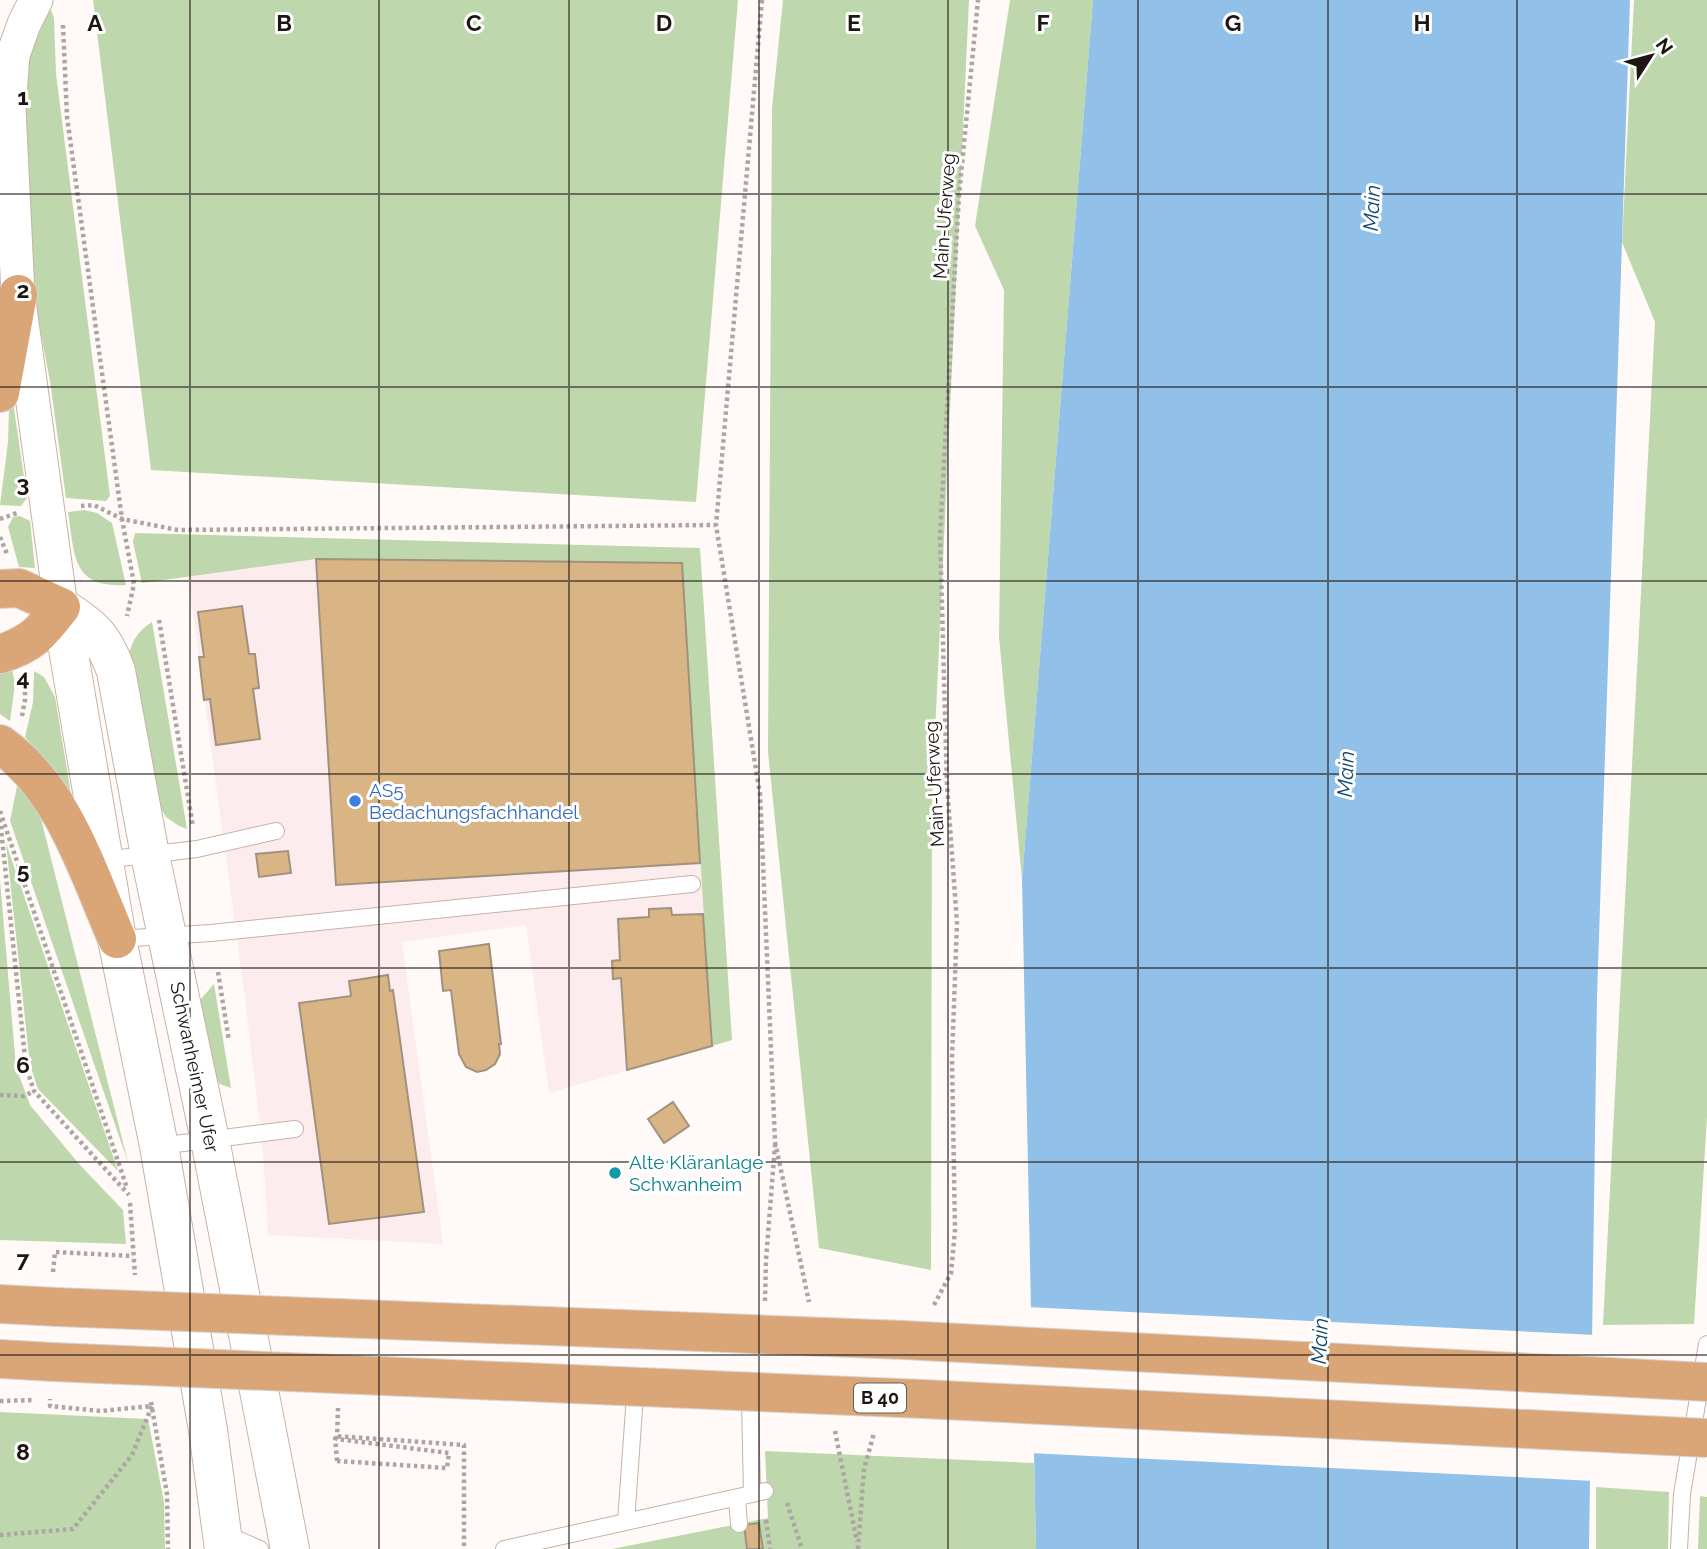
<svg xmlns="http://www.w3.org/2000/svg" width="1707" height="1549" viewBox="0 0 1707 1549" font-family="Raleway,sans-serif">
<style>
.commercial{fill:#fdeced}
.green{fill:#bed7ad}
.water{fill:#91c1e9}
.pier{fill:#fffaf7}
.building{fill:#d9b484;stroke:#a1927f;stroke-width:2}
.lines{fill:none;stroke-linecap:round;stroke-linejoin:round}
.service-casing{stroke:#c8b2a4;stroke-width:18}
.minor-casing{stroke:#c8b2a4;stroke-width:35}
.secondary-casing{stroke:#c8b2a4;stroke-width:40}
.trunk-casing{stroke:#d6d5d4;stroke-width:40}
.path{stroke:#aca6a3;stroke-width:4.5;stroke-dasharray:3.5 3.5;stroke-linecap:butt}
.service{stroke:#fff;stroke-width:16}
.minor{stroke:#fff;stroke-width:33}
.secondary{stroke:#fff;stroke-width:38}
.trunk{stroke:#daa678;stroke-width:38}
.trunk-bridge-casing{stroke:#d6d5d4;stroke-width:40;stroke-linecap:butt}
.path-bridge{stroke:#aca6a3;stroke-width:4.5;stroke-dasharray:3.5 3.5;stroke-linecap:butt}
.trunk-bridge{stroke:#daa678;stroke-width:38}
.grid{fill:none;stroke:#1e1612;stroke-width:2;stroke-opacity:0.55}
.shop-dot{fill:#3f7fe0;stroke:#fff;stroke-width:2.5}
.culture-dot{fill:#0f9aa8;stroke:#fff;stroke-width:2.5}
.labels{text-anchor:middle;stroke-width:6;stroke-linejoin:round;paint-order:stroke}
.shield{fill:#fff;stroke:#625c59;stroke-width:2}
.shield-label{font-size:18px;font-weight:bold;fill:#1e1612}
.street-label{font-size:19px;fill:#1e1612;stroke:#fff}
.shop-label{font-size:19px;fill:#366cbe;stroke:#fff;text-anchor:start}
.culture-label{font-size:19px;fill:#0d838f;stroke:#fff;text-anchor:start}
.water-label{font-size:21px;font-style:italic;fill:#134970;stroke:#fff}
.grid-label{font-size:23px;text-anchor:middle;font-weight:bold;fill:#1e1612;stroke:#fff;stroke-width:6;stroke-linejoin:round;paint-order:stroke}
</style>
<rect width="100%" height="100%" fill="#fffaf7"/>
<path class="commercial" d="M 183,541 L 700,548 L 732,1040 L 549,1093 L 526,925 L 402,942 L 443,1244 L 268,1235 L 263,1151 L 245,998 Z"/>
<path class="green" d="M 93,0 L 738,0 L 696,502 L 151,470 Z
M 783,0 L 969,0 L 932,798 L 931,1270 L 819,1248 L 768,752 L 772,108 Z
M 1010,0 L 1093,0 L 1022,880 L 999,637 L 1004,290 L 975,226 Z
M 1634,0 L 1707,0 L 1707,1117 L 1694,1324 L 1603,1325 L 1655,322 L 1622,242 Z
M 47,7 L 51,10 L 54,18 L 56,74 L 110,496 L 106,501 L 66,498 L 50,381 L 29,272 L 23,76 Z
M 10,381 L 27,498 L 21,506 L 0,505 L 8,442 Z
M 84,510 L 97,513 L 112,523 L 126,585 C 71,588 75,555 68,512 Z
M 20,516 L 30,521 L 35,568 L 19,567 L 8,527 L 13,517 Z
M 135,533 L 700,548 L 732,1040 L 712,1046 L 682,563 L 316,559 L 142,583 L 133,542 Z
M 152,622 L 187,829 L 179,826 L 166,817 L 153,795 L 129,654 C 133,638 139,631 152,622 Z
M 12,669 L 15,684 L 10,721 L 0,714 L 0,674 Z
M 34,671 L 44,677 L 55,697 L 72,800 L 50,766 L 25,737 L 33,702 Z
M 18,781 L 41,819 L 128,1162 L 10,821 Z
M 6,843 L 118,1171 L 38,1089 L 30,1065 Z
M 0,880 L 16,1067 L 30,1105 L 79,1164 L 123,1210 L 126,1244 L 0,1240 Z
M 214,984 L 231,1088 L 220,1084 L 214,1078 L 200,1000 Z
M 0,1412 L 148,1419 L 164,1502 L 165,1549 L 0,1549 Z
M 765,1451 L 1034,1463 L 1036,1549 L 612,1549 L 768,1518 Z
M 1596,1487 L 1669,1492 L 1668,1549 L 1596,1549 Z
M 1700,1496 L 1707,1497 L 1707,1549 L 1698,1549 Z"/>
<path class="water" d="M 1093,0 L 1630,0 L 1597,997 L 1589,1549 L 1036,1549 L 1022,880 Z"/>
<path class="pier" d="M 1027,1307 L 1596,1335 L 1594,1481 L 1030,1453 Z"/>
<path class="building" d="M 316,559 L 682,563 L 700,863 L 336,885 Z
M 242,606 L 249,654 L 255,654 L 259,688 L 253,689 L 260,739 L 216,745 L 210,699 L 204,700 L 199,657 L 204,657 L 198,612 Z
M 288,851 L 291,873 L 259,877 L 256,854 Z
M 671,908 L 672,915 L 703,914 L 712,1046 L 627,1070 L 621,978 L 613,979 L 612,961 L 620,960 L 618,919 L 649,917 L 649,909 Z
M 489,944 L 501,1044 L 499,1044 L 500,1054 L 495,1064 L 486,1070 L 477,1072 L 466,1067 L 459,1054 L 451,990 L 443,991 L 439,951 Z
M 388,975 L 390,991 L 393,990 L 424,1212 L 329,1224 L 299,1003 L 351,996 L 349,981 Z
M 673,1102 L 689,1126 L 664,1143 L 648,1119 Z
M 759,1523 L 763,1549 L 747,1549 L 744,1525 Z"/>
<g class="lines">
<g class="service-casing">
<path id="service" d="M 104,860 L 197,849 L 276,831
M 117,939 L 211,933 L 692,884
M 159,1146 L 295,1129
M 741,1400 L 750,1400 L 752,1494
M 737,1499 L 739,1524
M 626,1522 L 635,1395 L 646,1395
M 223,1533 L 260,1549
M 504,1549 L 765,1491
M 1679,1549 L 1682,1494 L 1707,1344"/>
</g>
<g class="minor-casing">
<path id="minor" d="M 36,0 L 24,24 L 13,55 L 9,108 L 18,294 L 61,607"/>
</g>
<g class="secondary-casing">
<path id="secondary" d="M 61,607 C 93,628 103,635 116,671 L 150,855 L 210,1140 L 290,1549
M 61,607 L 117,939 L 159,1146 L 208,1430 L 224,1549"/>
</g>
<g class="trunk-casing">
<path id="trunk" d="M 0,393 L 18,294
M 0,589 L 19,588 L 61,607 C 41,633 32,644 0,654
M 0,744 C 63,788 88,872 117,939
M 0,1304 L 57,1307
M 0,1359 L 53,1362"/>
</g>
<path class="path" d="M 762,0 L 716,525 L 760,794 L 775,1142 L 809,1302
M 63,25 L 67,117 L 122,519 L 134,584 L 127,616
M 81,506 L 94,505 L 122,519 L 178,530 L 716,525
M 0,519 L 17,513
M 0,537 L 7,554
M 159,620 L 193,827
M 22,716 L 25,700 L 25,683
M 0,811 L 127,1188
M 0,819 L 26,1067 L 34,1091 L 129,1195
M 218,972 L 229,1041
M 0,1095 L 24,1096 L 34,1091
M 130,1203 L 135,1275
M 53,1272 L 55,1252 L 133,1256
M 765,1301 L 766,1260 L 775,1145
M 934,1305 L 951,1273 L 955,1230 L 952,1058 L 957,923 L 947,785 L 940,535 L 959,195 L 978,0
M 0,1401 L 34,1400
M 151,1402 L 167,1494 L 168,1549
M 835,1431 L 857,1542
M 337,1461 L 335,1436 L 464,1445 L 464,1549
M 787,1503 L 802,1549
M 766,1520 L 770,1549
M 0,1535 L 73,1529 L 132,1455 L 152,1406 L 101,1411 L 50,1406 L 50,1399
M 858,1549 L 864,1469 L 874,1433"/>
<use href="#service" class="service"/>
<use href="#minor" class="minor"/>
<use href="#secondary" class="secondary"/>
<use href="#trunk" class="trunk"/>
<g class="trunk-bridge-casing">
<path id="trunk-bridge" d="M 57,1307 L 903,1340 L 1707,1382
M 53,1362 L 923,1399 L 1707,1438"/>
</g>
<path class="path-bridge" d="M 337,1461 L 447,1468 L 449,1453 L 337,1439 L 338,1408"/>
<use href="#trunk-bridge" class="trunk-bridge"/>
</g>
<path class="grid" d="M 190,0 L 190,1549M 379,0 L 379,1549M 569,0 L 569,1549M 759,0 L 759,1549M 948,0 L 948,1549M 1138,0 L 1138,1549M 1328,0 L 1328,1549M 1517,0 L 1517,1549M 0,194 L 1707,194M 0,387 L 1707,387M 0,581 L 1707,581M 0,774 L 1707,774M 0,968 L 1707,968M 0,1162 L 1707,1162M 0,1355 L 1707,1355"/>
<circle class="shop-dot" cx="355" cy="801" r="7"/>
<circle class="culture-dot" cx="615" cy="1173" r="7"/>
<g class="labels">
<rect class="shield" x="854" y="1383.5" width="52" height="29" rx="5"/>
<g class="shield-label">
<text x="880" y="1404">B 40</text>
</g>
<g class="street-label">
<text transform="translate(944 216) rotate(-86)" y="7">Main-Uferweg</text>
<text transform="translate(934 784) rotate(-93)" y="7">Main-Uferweg</text>
<text transform="translate(195 1067) rotate(78)" y="7">Schwanheimer Ufer</text>
</g>
<g class="shop-label">
<text x="369" y="797">AS5<tspan x="369" dy="22">Bedachungsfachhandel</tspan></text>
</g>
<g class="culture-label">
<text x="629" y="1169">Alte Kläranlage<tspan x="629" dy="22">Schwanheim</tspan></text>
</g>
<g class="water-label">
<text transform="translate(1372 208) rotate(-87)" y="7">Main</text>
<text transform="translate(1346 774) rotate(-87)" y="7">Main</text>
<text transform="translate(1320 1341) rotate(-87)" y="7">Main</text>
</g>
</g>
<g class="grid-label">
<text x="95" y="31">A</text>
<text x="284" y="31">B</text>
<text x="474" y="31">C</text>
<text x="664" y="31">D</text>
<text x="854" y="31">E</text>
<text x="1043" y="31">F</text>
<text x="1233" y="31">G</text>
<text x="1422" y="31">H</text>
<text x="23" y="105">1</text>
<text x="23" y="298">2</text>
<text x="23" y="492">3</text>
<text x="23" y="686">4</text>
<text x="23" y="879">5</text>
<text x="23" y="1073">6</text>
<text x="23" y="1267">7</text>
<text x="23" y="1460">8</text>
</g>
<g transform="translate(1651 56) rotate(54)" stroke="#ffffff" stroke-width="5" paint-order="stroke">
<path d="M0-5L12 26L0 18L-12 26Z" fill="#1e1612"/>
<text y="-10" font-size="19" font-weight="bold" text-anchor="middle" fill="#1e1612">N</text>
</g>
</svg>
